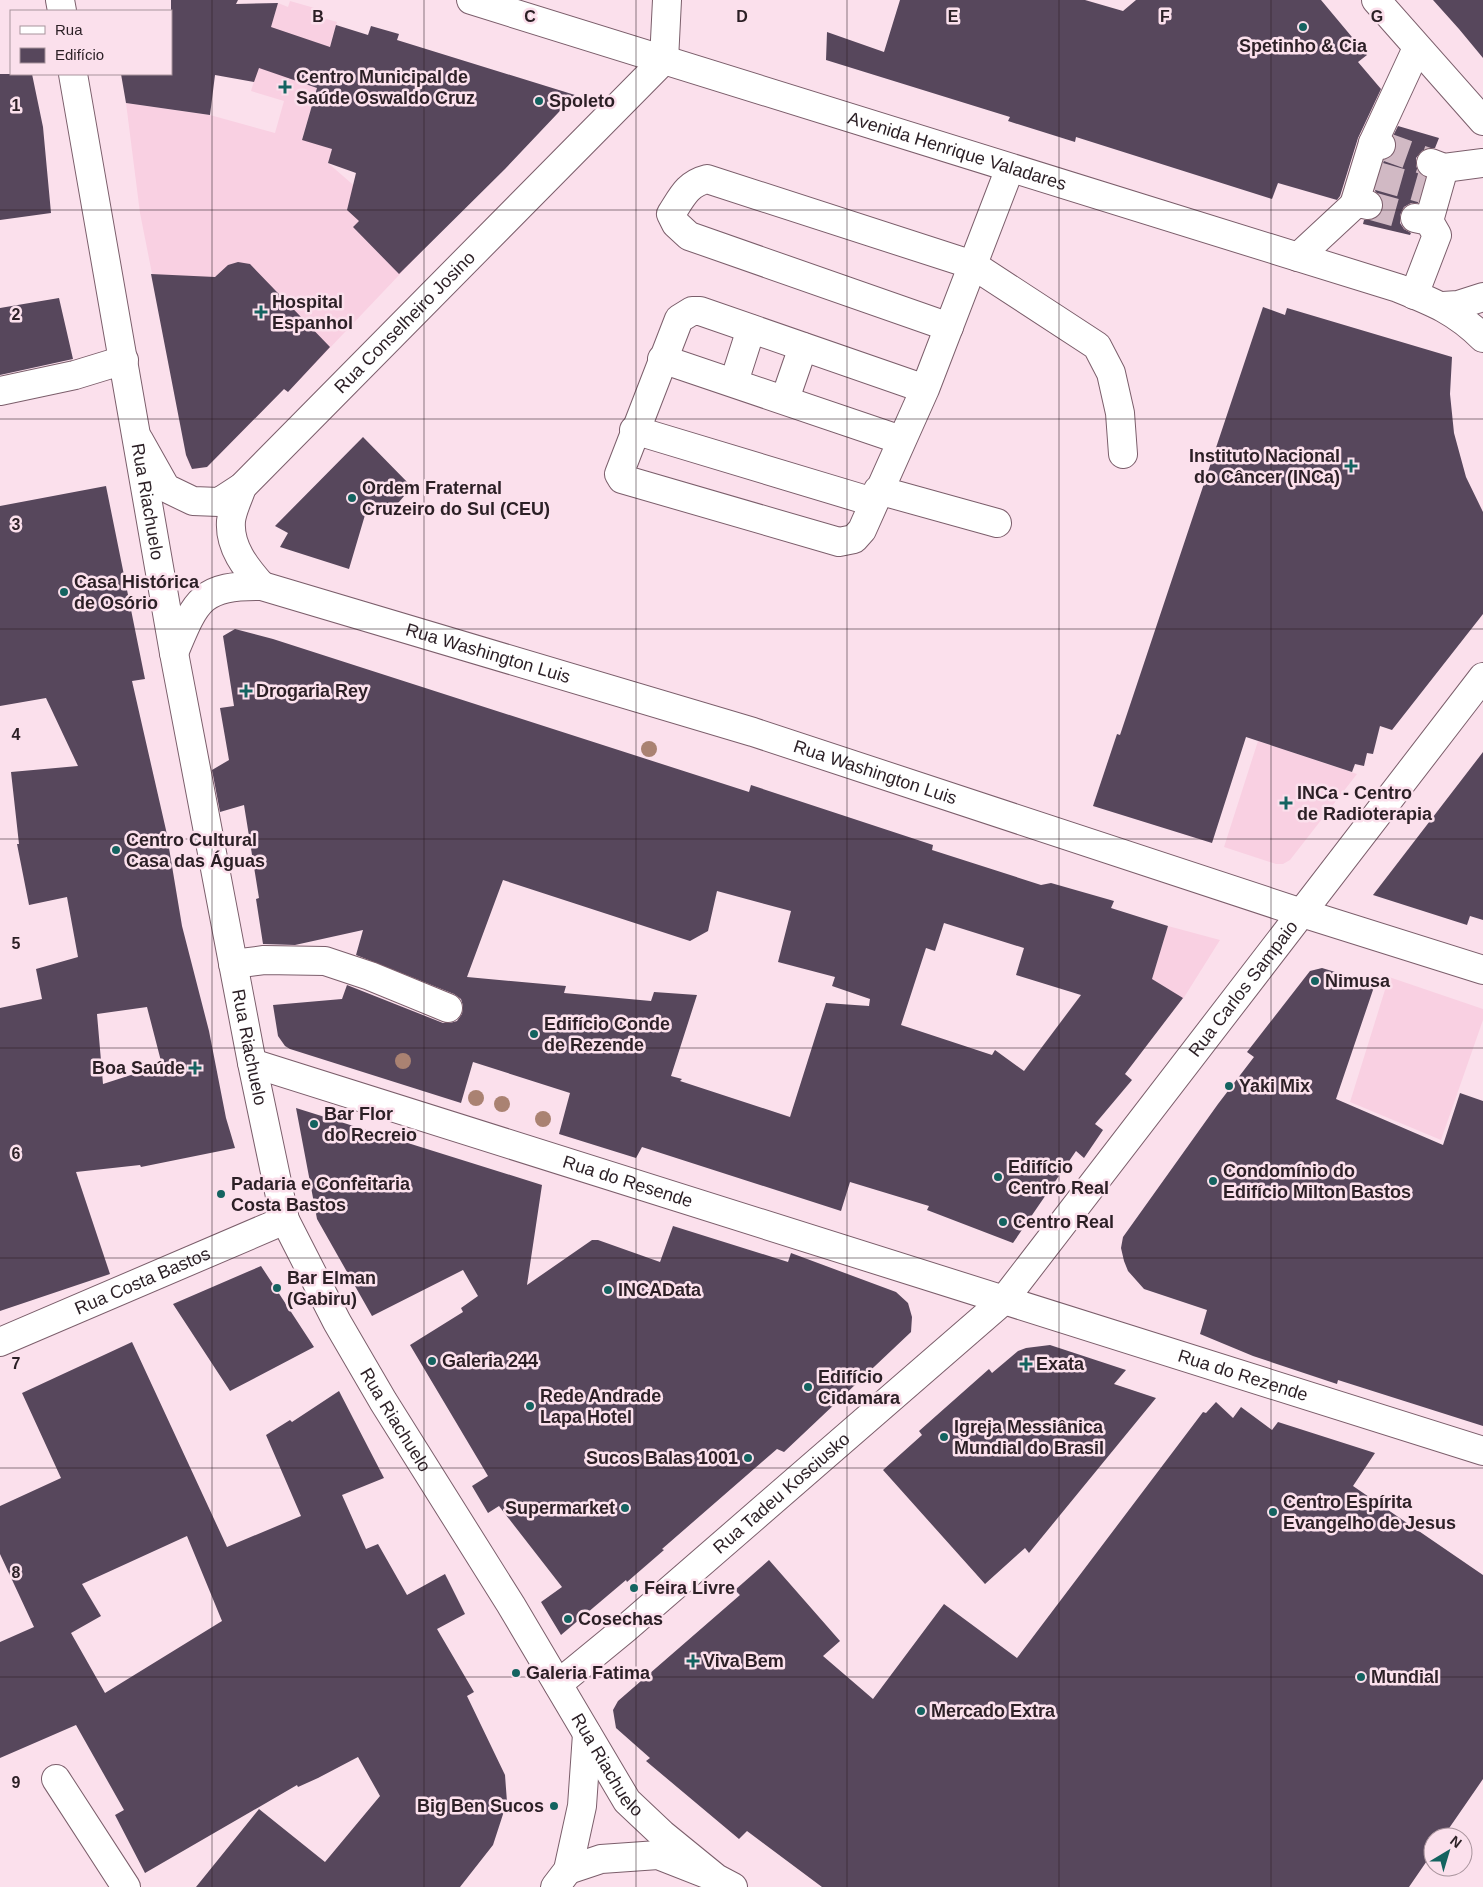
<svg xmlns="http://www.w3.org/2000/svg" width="1483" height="1887" viewBox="0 0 1483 1887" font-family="Helvetica,sans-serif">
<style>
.built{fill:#f9d0e2}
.building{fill:#57475c;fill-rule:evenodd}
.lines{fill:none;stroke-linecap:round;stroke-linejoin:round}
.minor-tunnel{stroke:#d1b9c4;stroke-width:28;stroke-dasharray:28 14;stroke-linecap:butt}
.minor-casing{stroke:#7b5e6b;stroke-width:30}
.major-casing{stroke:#7b5e6b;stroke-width:30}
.minor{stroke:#fff;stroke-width:28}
.major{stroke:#fff;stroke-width:28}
.tree{fill:#aa8272}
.grid{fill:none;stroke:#2b1f25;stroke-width:1;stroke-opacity:0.55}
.poi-dot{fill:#146360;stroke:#fbe0ec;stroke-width:2}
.labels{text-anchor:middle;stroke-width:5;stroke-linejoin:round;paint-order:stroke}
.poi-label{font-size:18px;font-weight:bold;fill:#2b1f25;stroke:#fbe0ec;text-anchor:start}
.street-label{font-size:18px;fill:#2b1f25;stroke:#fbe0ec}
.grid-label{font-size:16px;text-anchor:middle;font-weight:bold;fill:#2b1f25;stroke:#fbe0ec;stroke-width:5;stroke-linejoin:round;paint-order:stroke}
</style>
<rect width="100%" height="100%" fill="#fbe0ec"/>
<path class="built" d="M 290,1 L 325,11 L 323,18 L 337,22 L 302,139 L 332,149 L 328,163 L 366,196 L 421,252 L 288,392 L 284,389 L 215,459 L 213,459 L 208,466 L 196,469 L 190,466 L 186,455 L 187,450 L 140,213 L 126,103 L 210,115 L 275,133 L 284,101 L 251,91 L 278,3 L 288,7 Z
M 1258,741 L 1357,774 L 1290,860 L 1283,864 L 1276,864 L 1224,847 Z
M 1168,926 L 1220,940 L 1183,999 L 1152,979 Z
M 1389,977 L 1483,1009 L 1483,1020 L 1441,1140 L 1350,1102 Z"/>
<path class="building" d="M 171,0 L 238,0 L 236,4 L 278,3 L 271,27 L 330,47 L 336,25 L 368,35 L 371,26 L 399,34 L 397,40 L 575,95 L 505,169 L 399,274 L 353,227 L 359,221 L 347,210 L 356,173 L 328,163 L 332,149 L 302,140 L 317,88 L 259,68 L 254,82 L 215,75 L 210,115 L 126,103 L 121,74 L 171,74 Z
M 900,0 L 1085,0 L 1123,11 L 1136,0 L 1321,0 L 1367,55 L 1358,62 L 1381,89 L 1358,138 L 1340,196 L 1337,200 L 1278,183 L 1272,199 L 1076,137 L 1075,142 L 1008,121 L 1010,117 L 826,60 L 827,32 L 884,52 Z
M 1433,0 L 1483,0 L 1483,58 L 1459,29 Z
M 0,74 L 32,74 L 43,127 L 51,213 L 0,220 Z
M 1398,126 L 1439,138 L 1435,148 L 1428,148 L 1422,151 L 1416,158 L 1416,166 L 1419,172 L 1425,177 L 1418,203 L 1411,203 L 1404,207 L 1400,215 L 1400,223 L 1404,229 L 1411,233 L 1410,235 L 1363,224 L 1364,220 L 1372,220 L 1379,216 L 1383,209 L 1383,200 L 1375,191 L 1384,160 L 1392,156 L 1396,149 L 1393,136 Z
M 238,262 L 250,264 L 330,347 L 288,392 L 284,389 L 207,467 L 192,469 L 186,455 L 151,274 L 215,277 L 228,265 Z
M 59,298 L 73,359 L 0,375 L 0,308 Z
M 1263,307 L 1285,315 L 1287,308 L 1452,357 L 1450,394 L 1454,433 L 1466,477 L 1483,512 L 1483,614 L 1392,730 L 1380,726 L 1373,754 L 1367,753 L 1364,766 L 1355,764 L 1352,772 L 1246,737 L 1212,843 L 1093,806 L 1117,734 L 1120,735 Z
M 363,437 L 412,487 L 392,510 L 365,515 L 349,569 L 280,547 L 288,533 L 275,526 Z
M 106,486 L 145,679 L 132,681 L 166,830 L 182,926 L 209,1031 L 226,1118 L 235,1148 L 141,1167 L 140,1165 L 76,1172 L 110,1274 L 0,1311 L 0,1008 L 42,999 L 36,969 L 78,957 L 67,897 L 29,905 L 17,844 L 19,844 L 11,772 L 78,766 L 46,698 L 0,706 L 0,506 ZM 147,1007 L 162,1065 L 103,1084 L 97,1014 Z
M 235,629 L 273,639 L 749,792 L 751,785 L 933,845 L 932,850 L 1041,885 L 1051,883 L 1114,901 L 1111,908 L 1168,926 L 1152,979 L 1183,998 L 1125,1074 L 1132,1080 L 1095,1124 L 1103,1130 L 1084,1158 L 1076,1151 L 1013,1243 L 927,1210 L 929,1206 L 850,1182 L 841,1211 L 642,1147 L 636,1158 L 559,1134 L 570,1093 L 473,1062 L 461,1103 L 290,1049 L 285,1046 L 278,1036 L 273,1005 L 342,999 L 347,985 L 443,1023 L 450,1023 L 457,1021 L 462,1014 L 463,1006 L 461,999 L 454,994 L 356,955 L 363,930 L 295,945 L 263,944 L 256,899 L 259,898 L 244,805 L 220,812 L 212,770 L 229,760 L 220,708 L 234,706 L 223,636 ZM 503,880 L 690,941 L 708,931 L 717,891 L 791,911 L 778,962 L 835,977 L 832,986 L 870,999 L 869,1006 L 826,1003 L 790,1117 L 680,1081 L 682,1079 L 671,1076 L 697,995 L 654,992 L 651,1001 L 564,993 L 566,986 L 467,977 ZM 944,923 L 1024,948 L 1016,975 L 1081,995 L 1024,1071 L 995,1050 L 992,1055 L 901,1025 L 926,948 L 935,951 Z
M 1483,752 L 1483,920 L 1470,916 L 1467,925 L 1373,895 Z
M 1322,968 L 1375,984 L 1336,1099 L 1443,1145 L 1460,1093 L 1483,1101 L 1483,1426 L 1338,1380 L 1337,1384 L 1253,1356 L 1200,1334 L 1207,1310 L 1144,1289 L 1128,1271 L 1124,1261 L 1121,1248 L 1123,1237 L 1218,1104 L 1254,1057 L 1247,1052 L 1310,971 Z
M 296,1108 L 542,1185 L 527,1285 L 592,1240 L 598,1240 L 660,1262 L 673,1226 L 788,1262 L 791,1253 L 896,1292 L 908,1303 L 912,1317 L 911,1332 L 784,1452 L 777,1449 L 662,1549 L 664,1550 L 627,1582 L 626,1580 L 561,1635 L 541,1602 L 562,1587 L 499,1506 L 488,1513 L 472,1486 L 488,1476 L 410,1345 L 463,1312 L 461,1308 L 478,1296 L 463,1270 L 372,1316 L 317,1219 Z
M 261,1266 L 314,1347 L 230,1391 L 173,1304 Z
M 132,1342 L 227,1547 L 301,1516 L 266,1435 L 290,1420 L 292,1422 L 339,1391 L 384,1478 L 342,1495 L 366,1549 L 378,1544 L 407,1595 L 445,1574 L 465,1614 L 437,1629 L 474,1692 L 467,1696 L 505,1775 L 507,1802 L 493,1845 L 460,1887 L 196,1887 L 259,1809 L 325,1862 L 380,1796 L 358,1757 L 318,1778 L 298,1787 L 297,1785 L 145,1873 L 115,1815 L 124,1810 L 76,1725 L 0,1758 L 0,1642 L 34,1627 L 0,1554 L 0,1506 L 61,1478 L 22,1393 ZM 187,1536 L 222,1621 L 105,1693 L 71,1633 L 101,1616 L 82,1584 Z
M 1050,1345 L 1126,1370 L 1114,1384 L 1156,1398 L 1029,1553 L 1025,1548 L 985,1584 L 883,1470 L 922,1435 L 919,1431 L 989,1369 L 992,1373 L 1018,1351 L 1026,1348 Z
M 1216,1402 L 1233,1418 L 1241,1407 L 1272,1430 L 1278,1422 L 1375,1453 L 1353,1486 L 1483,1575 L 1483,1779 L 1443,1837 L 1433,1837 L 1433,1852 L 1409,1887 L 822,1887 L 747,1831 L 739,1839 L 646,1761 L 650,1758 L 616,1728 L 613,1710 L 618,1701 L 740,1595 L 735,1590 L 769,1560 L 840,1641 L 823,1656 L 873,1699 L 944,1604 L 1017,1658 L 1203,1412 L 1206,1413 Z"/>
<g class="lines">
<path class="minor-tunnel" d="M 1381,145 L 1431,163
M 1374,175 L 1423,189
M 1368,205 L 1415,218"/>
<g class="minor-casing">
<g id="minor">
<path d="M 1381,145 L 1373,143 L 1417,48"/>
<path d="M 1431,163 L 1444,168 L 1483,163"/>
<path d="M 1354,205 L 1373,143"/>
<path d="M 1429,221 L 1444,168"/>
<path d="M 1298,257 L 1354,205 L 1359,203 L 1368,205"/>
<path d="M 1414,295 L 1437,235 L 1429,221 L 1415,218"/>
<path d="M 949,327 L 689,236 L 676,224 L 671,214 C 682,197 687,184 707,179 L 973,265 L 1097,346 L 1111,373 L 1120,413 L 1123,454"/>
<path d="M 662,359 L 901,440"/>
<path d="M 734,382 L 751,329"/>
<path d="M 925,389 L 700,311 L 692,311 L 679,319 L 619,474 L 622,479 L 839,542 L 854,539 L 862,530 L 925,389 L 1010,168"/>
<path d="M 0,391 L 75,375 L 124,360"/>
<path d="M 785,399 L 803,347"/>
<path d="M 634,430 L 873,502"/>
<path id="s1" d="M 139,440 L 166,488 L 193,501 L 219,502 L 242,487 L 664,60 L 667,0"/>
<path d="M 242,487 C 239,497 232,510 231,521 C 229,547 246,568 262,586"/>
<path d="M 878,490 L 997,523"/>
<path id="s2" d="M 174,653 C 196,600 201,585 262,586 L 753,732 L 1302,913 L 1483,970"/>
<path d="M 233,964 L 264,960 L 325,961 L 370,976 L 448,1008"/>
<path id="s3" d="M 252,1063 L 1483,1451"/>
<path id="s4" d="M 0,1342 L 285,1220"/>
<path id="s5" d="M 558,1684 L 625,1629 L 1003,1301 L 1483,677"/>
<path d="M 56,1779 L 126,1887"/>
<path d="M 568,1870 L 601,1859 L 658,1855 L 709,1875"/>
<path d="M 555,1887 L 568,1870 L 582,1806 L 587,1734"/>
</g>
</g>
<g class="major-casing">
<g id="major">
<path d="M 60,0 L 62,11"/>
<path id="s6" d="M 471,0 L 1398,288 C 1433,302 1456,311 1483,338"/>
<path d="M 1376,0 L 1483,121"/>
<path id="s7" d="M 73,74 L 174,653 L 252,1063 L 285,1220 L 337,1322 L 383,1401 L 511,1605 L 627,1801 L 662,1834 L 716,1878 L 733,1887"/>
<path d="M 1443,306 L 1458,305 L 1483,297"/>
</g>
</g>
<use href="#minor" class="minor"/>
<use href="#major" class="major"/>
</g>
<g class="tree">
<circle cx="649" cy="749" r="8"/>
<circle cx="403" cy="1061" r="8"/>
<circle cx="476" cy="1098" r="8"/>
<circle cx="502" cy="1104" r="8"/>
<circle cx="543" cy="1119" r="8"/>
</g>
<path class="grid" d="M 212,0 L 212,1887M 424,0 L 424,1887M 636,0 L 636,1887M 847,0 L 847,1887M 1059,0 L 1059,1887M 1271,0 L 1271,1887M 0,210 L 1483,210M 0,419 L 1483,419M 0,629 L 1483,629M 0,839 L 1483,839M 0,1048 L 1483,1048M 0,1258 L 1483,1258M 0,1468 L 1483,1468M 0,1677 L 1483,1677"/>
<g class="poi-dot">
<circle cx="1303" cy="27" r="5"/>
<path d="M282.5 79.5h5v5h5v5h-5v5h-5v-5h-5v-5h5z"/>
<circle cx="539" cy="101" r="5"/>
<path d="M258.5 304.5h5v5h5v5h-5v5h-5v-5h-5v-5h5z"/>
<path d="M1348.5 458.5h5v5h5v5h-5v5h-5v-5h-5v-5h5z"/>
<circle cx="352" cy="498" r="5"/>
<circle cx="64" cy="592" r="5"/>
<path d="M243.5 683.5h5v5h5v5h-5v5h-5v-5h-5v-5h5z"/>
<path d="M1283.5 795.5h5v5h5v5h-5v5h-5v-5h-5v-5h5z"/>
<circle cx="116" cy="850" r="5"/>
<circle cx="1315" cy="981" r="5"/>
<circle cx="534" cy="1034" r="5"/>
<path d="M192.5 1060.5h5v5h5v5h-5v5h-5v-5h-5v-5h5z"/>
<circle cx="1229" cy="1086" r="5"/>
<circle cx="314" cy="1124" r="5"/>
<circle cx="998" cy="1177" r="5"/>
<circle cx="1213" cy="1181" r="5"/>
<circle cx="221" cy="1194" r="5"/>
<circle cx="1003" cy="1222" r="5"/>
<circle cx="277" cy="1288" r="5"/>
<circle cx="608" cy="1290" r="5"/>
<circle cx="432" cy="1361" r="5"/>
<path d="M1023.5 1356.5h5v5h5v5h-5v5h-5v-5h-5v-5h5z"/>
<circle cx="808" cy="1387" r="5"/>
<circle cx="530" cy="1406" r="5"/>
<circle cx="944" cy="1437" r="5"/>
<circle cx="748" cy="1458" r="5"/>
<circle cx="625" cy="1508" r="5"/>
<circle cx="1273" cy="1512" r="5"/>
<circle cx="634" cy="1588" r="5"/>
<circle cx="568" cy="1619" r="5"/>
<path d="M690.5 1653.5h5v5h5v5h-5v5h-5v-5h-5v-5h5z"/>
<circle cx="516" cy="1673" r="5"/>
<circle cx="1361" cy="1677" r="5"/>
<circle cx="921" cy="1711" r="5"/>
<circle cx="554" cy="1806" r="5"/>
</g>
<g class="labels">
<g class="poi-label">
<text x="1303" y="52" text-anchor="middle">Spetinho &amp; Cia</text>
<text x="296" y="83">Centro Municipal de<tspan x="296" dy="21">Saúde Oswaldo Cruz</tspan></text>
<text x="549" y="107">Spoleto</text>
<text x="272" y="308">Hospital<tspan x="272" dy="21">Espanhol</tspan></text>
<text x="1340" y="462" text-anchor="end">Instituto Nacional<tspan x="1340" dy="21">do Câncer (INCa)</tspan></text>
<text x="362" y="494">Ordem Fraternal<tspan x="362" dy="21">Cruzeiro do Sul (CEU)</tspan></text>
<text x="74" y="588">Casa Histórica<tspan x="74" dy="21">de Osório</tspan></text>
<text x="256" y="697">Drogaria Rey</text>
<text x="1297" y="799">INCa - Centro<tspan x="1297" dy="21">de Radioterapia</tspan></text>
<text x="126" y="846">Centro Cultural<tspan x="126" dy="21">Casa das Águas</tspan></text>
<text x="1325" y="987">Nimusa</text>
<text x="544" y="1030">Edifício Conde<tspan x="544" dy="21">de Rezende</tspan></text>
<text x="185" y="1074" text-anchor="end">Boa Saúde</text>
<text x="1239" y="1092">Yaki Mix</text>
<text x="324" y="1120">Bar Flor<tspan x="324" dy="21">do Recreio</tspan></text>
<text x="1008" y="1173">Edifício<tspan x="1008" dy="21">Centro Real</tspan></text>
<text x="1223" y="1177">Condomínio do<tspan x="1223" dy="21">Edifício Milton Bastos</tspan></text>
<text x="231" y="1190">Padaria e Confeitaria<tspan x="231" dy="21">Costa Bastos</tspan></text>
<text x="1013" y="1228">Centro Real</text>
<text x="287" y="1284">Bar Elman<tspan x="287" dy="21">(Gabiru)</tspan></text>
<text x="618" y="1296">INCAData</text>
<text x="442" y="1367">Galeria 244</text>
<text x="1036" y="1370">Exata</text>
<text x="818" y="1383">Edifício<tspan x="818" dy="21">Cidamara</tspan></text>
<text x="540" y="1402">Rede Andrade<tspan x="540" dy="21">Lapa Hotel</tspan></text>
<text x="954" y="1433">Igreja Messiânica<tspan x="954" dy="21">Mundial do Brasil</tspan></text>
<text x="738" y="1464" text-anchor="end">Sucos Balas 1001</text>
<text x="1283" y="1508">Centro Espírita<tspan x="1283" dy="21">Evangelho de Jesus</tspan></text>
<text x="615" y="1514" text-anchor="end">Supermarket</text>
<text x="644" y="1594">Feira Livre</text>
<text x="578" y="1625">Cosechas</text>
<text x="703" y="1667">Viva Bem</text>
<text x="526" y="1679">Galeria Fatima</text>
<text x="1371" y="1683">Mundial</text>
<text x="931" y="1717">Mercado Extra</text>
<text x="544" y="1812" text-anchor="end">Big Ben Sucos</text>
</g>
<g class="street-label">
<text dy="6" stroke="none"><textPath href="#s6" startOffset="509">Avenida Henrique Valadares</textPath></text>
<text dy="6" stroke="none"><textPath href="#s1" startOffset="370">Rua Conselheiro Josino</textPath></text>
<text dy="6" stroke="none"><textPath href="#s7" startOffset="434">Rua Riachuelo</textPath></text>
<text dy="6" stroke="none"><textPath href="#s2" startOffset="359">Rua Washington Luis</textPath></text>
<text dy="6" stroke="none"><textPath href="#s2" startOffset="764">Rua Washington Luis</textPath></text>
<text dy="6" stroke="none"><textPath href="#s5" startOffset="981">Rua Carlos Sampaio</textPath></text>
<text dy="6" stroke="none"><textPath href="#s7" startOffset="989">Rua Riachuelo</textPath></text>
<text dy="6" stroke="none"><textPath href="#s3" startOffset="394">Rua do Resende</textPath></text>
<text dy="6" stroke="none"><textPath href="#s4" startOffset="155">Rua Costa Bastos</textPath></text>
<text dy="6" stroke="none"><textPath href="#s3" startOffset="1039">Rua do Rezende</textPath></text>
<text dy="6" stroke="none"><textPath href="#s7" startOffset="1394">Rua Riachuelo</textPath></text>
<text dy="6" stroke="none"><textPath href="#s5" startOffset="294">Rua Tadeu Kosciusko</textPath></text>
<text dy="6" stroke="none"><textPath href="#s7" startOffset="1799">Rua Riachuelo</textPath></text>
</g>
</g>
<g class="grid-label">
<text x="318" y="22">B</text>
<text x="530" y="22">C</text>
<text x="742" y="22">D</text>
<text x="953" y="22">E</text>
<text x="1165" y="22">F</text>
<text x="1377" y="22">G</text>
<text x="16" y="111">1</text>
<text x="16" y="320">2</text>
<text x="16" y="530">3</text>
<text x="16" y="740">4</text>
<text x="16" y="949">5</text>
<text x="16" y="1159">6</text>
<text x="16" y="1369">7</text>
<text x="16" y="1578">8</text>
<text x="16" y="1788">9</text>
</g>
<rect x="10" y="10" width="162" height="65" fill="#fbe0ec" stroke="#a8939c"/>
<rect x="20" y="26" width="25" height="8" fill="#ffffff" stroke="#a8939c"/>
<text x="55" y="35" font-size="15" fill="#2b1f25">Rua</text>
<rect x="20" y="48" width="25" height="15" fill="#57475c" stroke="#a8939c"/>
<text x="55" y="60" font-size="15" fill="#2b1f25">Edifício</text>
<g transform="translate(1448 1852) rotate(38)"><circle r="24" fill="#fbe0ec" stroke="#a8939c"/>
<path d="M0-4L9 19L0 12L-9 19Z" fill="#146360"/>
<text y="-8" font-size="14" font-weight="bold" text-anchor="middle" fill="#2b1f25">N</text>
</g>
</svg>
